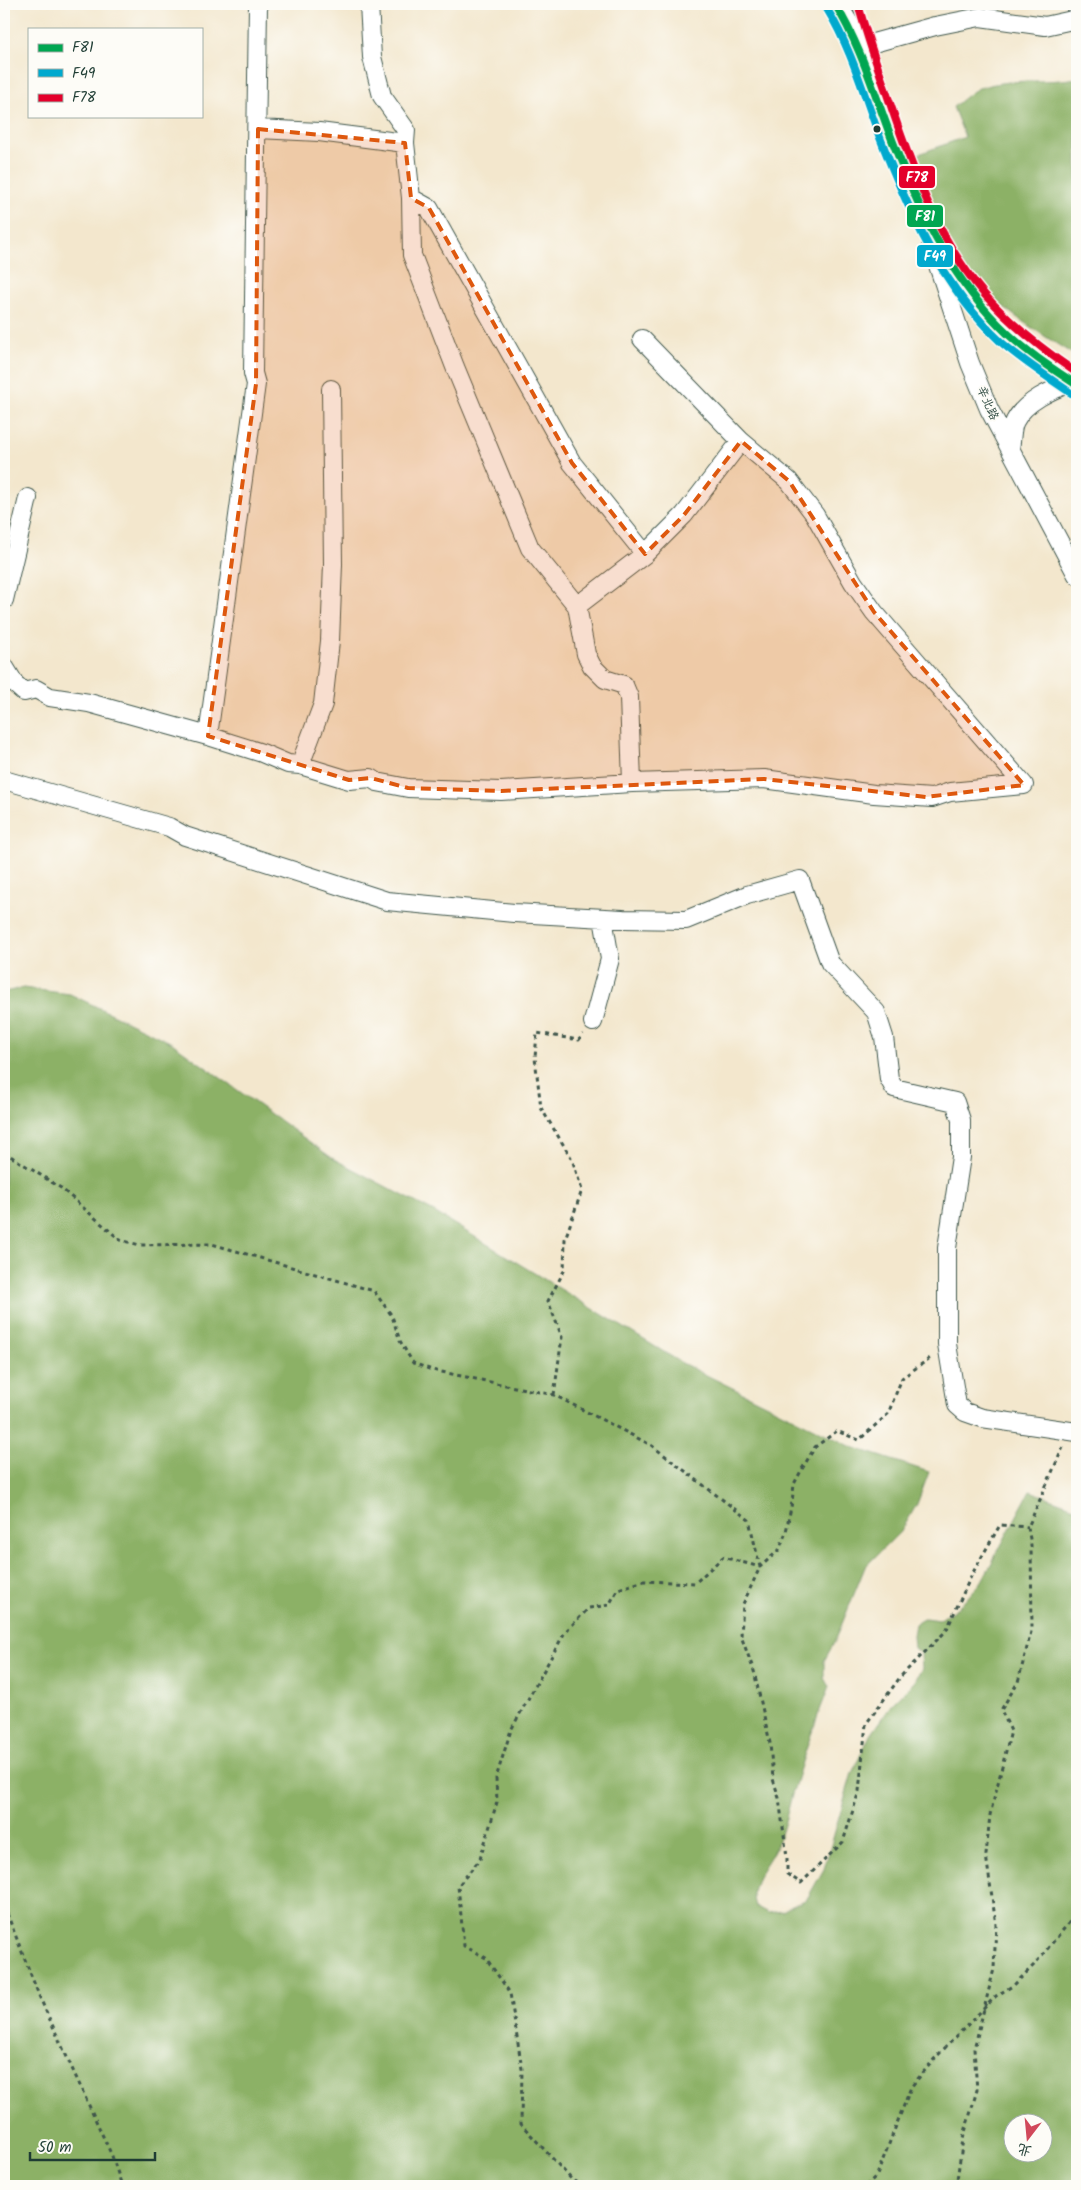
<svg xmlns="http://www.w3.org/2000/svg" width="1081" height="2190" viewBox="0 0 1081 2190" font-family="Kalam,'LXGW WenKai TC',sans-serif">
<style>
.forest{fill:#8cb166;stroke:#56774d;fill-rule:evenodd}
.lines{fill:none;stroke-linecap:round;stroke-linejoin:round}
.minor-casing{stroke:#3f564b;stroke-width:20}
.major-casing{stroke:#3f564b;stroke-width:25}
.path{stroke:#3f564b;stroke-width:3;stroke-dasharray:4 4;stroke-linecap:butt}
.minor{stroke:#fff;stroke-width:18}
.major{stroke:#fff;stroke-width:22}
.bus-1-casing{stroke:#fdfcf7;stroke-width:11}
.bus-2-casing{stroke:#fdfcf7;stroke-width:11}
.bus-3-casing{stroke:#fdfcf7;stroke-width:11}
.bus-1{stroke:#00a651;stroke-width:8}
.bus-2{stroke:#00a9ce;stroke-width:8}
.bus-3{stroke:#e4002b;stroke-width:8}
.marked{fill:#de580e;fill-opacity:0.2;stroke:#de580e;stroke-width:4;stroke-dasharray:10 6;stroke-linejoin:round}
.bus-dot{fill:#1f3d34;stroke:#fdfcf7;stroke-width:2}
.labels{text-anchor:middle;stroke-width:4;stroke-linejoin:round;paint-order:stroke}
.street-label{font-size:12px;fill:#1f3d34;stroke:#fdfcf7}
.line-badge{stroke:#fdfcf7;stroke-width:2}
.badge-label{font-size:14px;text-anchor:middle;font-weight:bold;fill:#fff}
</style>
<rect width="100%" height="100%" fill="#fdfcf7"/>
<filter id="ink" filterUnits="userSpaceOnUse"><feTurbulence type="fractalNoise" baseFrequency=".02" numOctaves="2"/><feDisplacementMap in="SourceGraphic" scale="10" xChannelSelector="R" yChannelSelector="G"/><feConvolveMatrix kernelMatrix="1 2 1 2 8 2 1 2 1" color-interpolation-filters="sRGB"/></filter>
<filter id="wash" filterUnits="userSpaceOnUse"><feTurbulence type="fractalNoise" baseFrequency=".0096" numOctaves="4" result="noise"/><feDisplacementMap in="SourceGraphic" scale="20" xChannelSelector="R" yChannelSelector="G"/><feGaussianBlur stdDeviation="1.12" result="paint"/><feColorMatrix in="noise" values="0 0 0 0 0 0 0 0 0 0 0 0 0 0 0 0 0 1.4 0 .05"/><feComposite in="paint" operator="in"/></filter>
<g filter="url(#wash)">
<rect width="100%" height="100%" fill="#f3e7cd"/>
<path class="forest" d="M 1077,78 L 1077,357 C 1036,330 987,303 959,260 C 939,229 923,192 905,159 L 965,137 L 953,107 C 961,101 970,92 979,88 C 1011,77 1045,84 1077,78 Z
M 23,988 L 70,994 L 172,1043 L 332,1158 L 434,1212 L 682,1363 L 852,1447 L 929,1472 L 917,1504 L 902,1530 L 865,1567 L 835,1641 L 824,1661 L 824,1678 L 829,1687 C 816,1719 805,1751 795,1785 C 787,1809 786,1827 774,1850 C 765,1868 747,1885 755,1906 L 768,1913 L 782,1911 L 807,1899 L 824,1869 L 852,1773 L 870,1735 L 891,1705 L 915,1681 L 922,1668 L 921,1654 L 914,1648 L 913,1635 L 915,1624 L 925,1618 L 939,1620 L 961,1605 L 982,1581 L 1030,1491 L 1077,1508 L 1077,2186 L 4,2186 L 4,992 ZM 1014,2122 L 1044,2122 L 1044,2152 L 1014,2152 Z"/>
</g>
<g filter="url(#ink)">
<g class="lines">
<g class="minor-casing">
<path id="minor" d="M 369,4 L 372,57 L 382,96 L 406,130 L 405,143 L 411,198 L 412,255 L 455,367 L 530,548 L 577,606 L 586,654 L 592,666 L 605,679 L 624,685 L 629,697 L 632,783
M 859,47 L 935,26 L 980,17 L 1045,26 L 1077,19
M 258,129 L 319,132 L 405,143
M 411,198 L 429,208 L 572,463 L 645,554
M 931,244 L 970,363 L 989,409 L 1077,575
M 1010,448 C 1012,440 1011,428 1015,421 C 1025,401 1052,390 1072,382
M 4,600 L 28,498
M 577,606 L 645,554 L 684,515 L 741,441
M 4,666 L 15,684 L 24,692 L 36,689 L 50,697 L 89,703 L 208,736 L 262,753 L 288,764 L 300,765 L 349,780 L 371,778 L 377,782 L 408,788 L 501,791 L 632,783 L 764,779 L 874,794 L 932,798 L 950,792 L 1024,785 L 874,612 L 853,582 L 815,515 L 789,481 L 741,441 L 642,339
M 208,736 L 256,384 L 253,373 L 258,4
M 300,765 L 323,704 L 330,641 L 333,564 L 331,389
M 4,780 L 169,827 L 185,836 L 387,901 L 514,913 L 623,919 L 686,920 L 747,895 L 800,880 L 830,963 L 876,1012 L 884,1037 L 889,1079 L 894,1088 L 955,1102 L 961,1120 L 961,1157 L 947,1248 L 947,1344 L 957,1405 L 965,1412 L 982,1418 L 1077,1432
M 593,1022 L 610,959 L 603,918"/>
</g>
<g class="major-casing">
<path id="major" d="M 835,4 C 861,42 872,86 888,129 C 929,243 970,321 1077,385"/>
</g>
<path class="path" d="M 4,1152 L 61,1188 L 120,1240 L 140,1245 L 212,1244 L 374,1291 L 392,1316 L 400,1341 L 413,1363 L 432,1370 L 554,1395 L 651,1445 L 749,1520 L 760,1567 L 743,1604 L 741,1636 L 754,1671 L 770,1743 L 773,1779 L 779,1798 L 787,1857 L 787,1874 L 801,1883 L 843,1842 L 859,1791 L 866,1724 L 901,1676 L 946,1631 L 972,1574 L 1000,1525 L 1028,1527
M 554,1395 L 562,1337 L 548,1301 L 564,1271 L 565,1239 L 582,1190 L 572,1159 L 541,1108 L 535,1058 L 537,1033 L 579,1040 L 583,1034
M 4,1906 L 40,1998 L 112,2156 L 122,2186
M 593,2186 L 573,2181 L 521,2124 L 522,2069 L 510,1993 L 486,1958 L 464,1946 L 458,1886 L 480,1859 L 497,1802 L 496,1778 L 511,1730 L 565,1632 L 589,1608 L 609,1605 L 618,1589 L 644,1581 L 695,1583 L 723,1557 L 760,1567 L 779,1550 L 786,1532 L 792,1502 L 794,1484 L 802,1469 L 815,1447 L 837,1431 L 859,1440 L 888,1414 L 902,1378 L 933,1356
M 866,2186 L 877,2175 L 911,2087 L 936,2057 L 996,1996 L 1014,1985 L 1034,1965 L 1077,1913
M 956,2186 L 963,2139 L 977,2090 L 974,2049 L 994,1969 L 996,1925 L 986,1855 L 990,1815 L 1011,1731 L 1001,1710 L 1018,1682 L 1032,1628 L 1031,1545 L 1028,1527 L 1064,1445"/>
<use href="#minor" class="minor"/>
<use href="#major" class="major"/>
<g class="bus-1-casing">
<path id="bus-1" d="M 835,4 C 859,43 872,86 888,129 C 916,204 948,277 1007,333 C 1028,353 1053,369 1077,385"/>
</g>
<g class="bus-2-casing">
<path id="bus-2" d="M 827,9 C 851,48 863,92 879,135 C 908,210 941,286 1001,342 C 1023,361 1047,377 1071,393"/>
</g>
<g class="bus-3-casing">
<path id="bus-3" d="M 858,4 C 868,41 881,76 893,112 C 915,176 940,243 985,295 C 1012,326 1043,350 1077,373"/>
</g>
<use href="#bus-1" class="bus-1"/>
<use href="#bus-2" class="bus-2"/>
<use href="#bus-3" class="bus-3"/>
</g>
</g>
<path class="marked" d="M 258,129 L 405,143 L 411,198 L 429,208 L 572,463 L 645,554 L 684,515 L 741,441 L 789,481 L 874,612 L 1024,785 L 926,797 L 764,779 L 501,791 L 408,788 L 371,778 L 349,780 L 208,736 L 256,384 Z"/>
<circle class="bus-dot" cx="877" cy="129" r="4.5"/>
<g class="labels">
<g class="street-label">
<text transform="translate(988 403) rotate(66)" y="4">辛北路</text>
</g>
</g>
<g class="line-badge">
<rect x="898" y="165" width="38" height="24" rx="5" fill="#e4002b"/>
<rect x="906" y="204" width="38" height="24" rx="5" fill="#00a651"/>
<rect x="916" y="244" width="38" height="24" rx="5" fill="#00a9ce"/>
</g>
<g class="badge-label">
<text x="917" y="182">F78</text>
<text x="925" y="221">F81</text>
<text x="935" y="261">F49</text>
</g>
<rect width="1081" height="2190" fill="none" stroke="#fdfcf7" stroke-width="20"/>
<rect x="28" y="28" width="175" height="90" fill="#fdfcf7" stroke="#a4b0a9"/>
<rect x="38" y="44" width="25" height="8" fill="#00a651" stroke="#a4b0a9"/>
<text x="72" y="52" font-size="15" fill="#1f3d34">F81</text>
<rect x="38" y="69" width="25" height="8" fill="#00a9ce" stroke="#a4b0a9"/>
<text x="72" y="78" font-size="15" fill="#1f3d34">F49</text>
<rect x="38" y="94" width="25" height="8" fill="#e4002b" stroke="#a4b0a9"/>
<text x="72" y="102" font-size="15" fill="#1f3d34">F78</text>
<g transform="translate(1028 2138) rotate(196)"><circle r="24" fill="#fdfcf7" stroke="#a4b0a9"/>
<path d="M0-4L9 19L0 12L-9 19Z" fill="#d1495b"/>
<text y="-8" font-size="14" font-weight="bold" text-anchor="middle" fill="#1f3d34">北</text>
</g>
<path d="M30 2152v8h125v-8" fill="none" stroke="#1f3d34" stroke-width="2.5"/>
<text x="38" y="2152" font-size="15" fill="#1f3d34" stroke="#fdfcf7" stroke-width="4" paint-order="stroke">50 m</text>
</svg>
